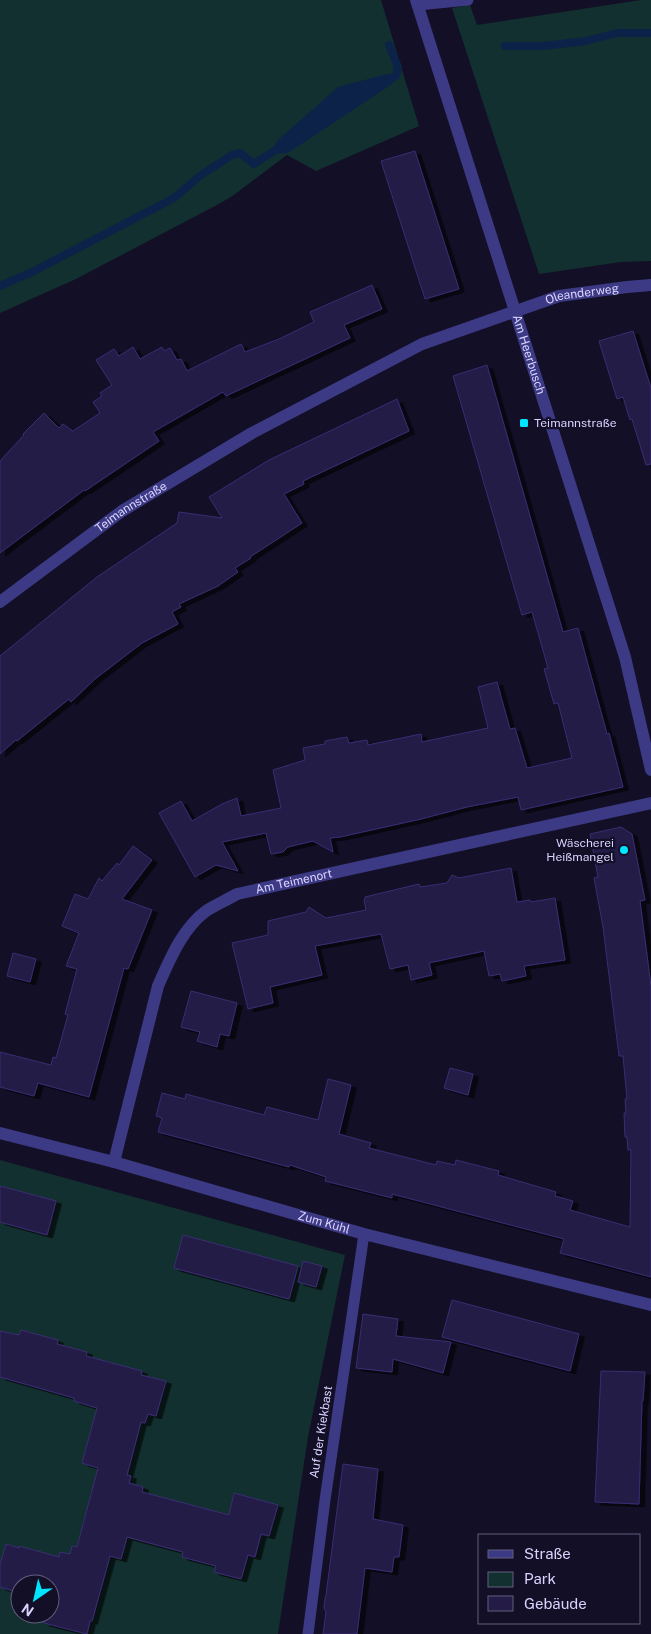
<svg xmlns="http://www.w3.org/2000/svg" width="651" height="1634" viewBox="0 0 651 1634" font-family="'Public Sans',sans-serif">
<style>
.green{fill:#12302f;fill-rule:evenodd}
.water{fill:#0c2248}
.lines{fill:none;stroke-linecap:round;stroke-linejoin:round}
.stream{stroke:#0c2248;stroke-width:8}
.building{fill:#241b47;stroke:#3b2d73;filter:url(#shadow)}
.service{stroke:#3d3a85;stroke-width:11}
.minor{stroke:#3d3a85;stroke-width:12}
.poi-dot{fill:#00e5ff;stroke:#130f26;stroke-width:2}
.labels{text-anchor:middle;stroke-width:4.5;stroke-linejoin:round;paint-order:stroke}
.street-label{font-size:12px;fill:#d9d4ff;stroke:#130f26}
.poi-label{font-size:12px;fill:#d9d4ff;stroke:#130f26;text-anchor:start}
</style>
<defs>
<filter id="shadow"><feDropShadow dx="5.5" dy="3" stdDeviation="0" flood-color="#0009"/></filter>
</defs>
<rect width="100%" height="100%" fill="#130f26"/>
<path class="green" d="M 0,0 L 381,0 L 419,126 L 316,171 L 287,155 L 231,197 L 215,206 L 76,279 L 0,313 Z
M 641,0 L 651,0 L 651,261 L 621,262 L 539,274 L 452,8 L 470,5 L 477,25 Z
M 0,1160 L 345,1255 L 308,1437 L 278,1634 L 0,1634 ZM 20,1584 L 50,1584 L 50,1614 L 20,1614 Z"/>
<path class="water" d="M 387,74 L 396,76 L 392,84 L 288,153 L 269,154 L 279,139 L 338,87 Z"/>
<g class="lines">
<path class="stream" d="M 505,46 L 543,46 L 586,41 L 617,33 L 651,33
M 389,79 L 396,76 L 398,67 L 389,45
M 0,286 L 34,271 L 174,198 L 201,175 L 232,155 L 240,153 L 254,164 L 277,149"/>
</g>
<path class="building" d="M 415,151 L 459,289 L 425,299 L 381,161 Z
M 372,285 L 382,309 L 344,325 L 350,338 L 226,396 L 223,392 L 153,432 L 159,441 L 85,491 L 84,490 L 0,553 L 0,461 L 24,435 L 23,434 L 44,413 L 59,428 L 63,424 L 73,431 L 100,413 L 93,402 L 102,396 L 100,393 L 112,385 L 96,360 L 114,349 L 119,356 L 133,347 L 140,359 L 162,347 L 164,351 L 170,348 L 177,360 L 181,359 L 187,371 L 241,344 L 245,352 L 279,339 L 314,322 L 310,312 Z
M 633,331 L 651,388 L 651,464 L 646,465 L 632,419 L 630,420 L 623,397 L 617,399 L 599,341 Z
M 487,365 L 563,632 L 578,628 L 607,734 L 609,733 L 623,787 L 521,810 L 518,797 L 467,807 L 421,819 L 340,837 L 330,838 L 333,852 L 313,841 L 288,847 L 283,852 L 271,854 L 266,833 L 222,842 L 238,871 L 216,865 L 195,877 L 159,813 L 181,801 L 192,821 L 222,804 L 237,798 L 241,816 L 281,808 L 273,770 L 305,760 L 303,748 L 325,744 L 325,741 L 347,737 L 349,743 L 367,740 L 368,745 L 421,734 L 422,742 L 488,728 L 478,687 L 497,682 L 510,729 L 515,728 L 527,768 L 572,758 L 558,703 L 554,704 L 544,669 L 548,668 L 532,612 L 522,615 L 453,376 Z
M 397,399 L 409,431 L 303,481 L 304,484 L 284,494 L 302,523 L 250,557 L 251,558 L 235,568 L 238,572 L 218,586 L 179,604 L 181,607 L 172,612 L 178,624 L 142,643 L 95,679 L 71,702 L 69,699 L 17,741 L 16,740 L 0,754 L 0,656 L 97,577 L 177,523 L 179,512 L 222,518 L 209,497 L 269,460 Z
M 621,827 L 632,834 L 645,900 L 640,901 L 651,986 L 651,1277 L 560,1253 L 564,1239 L 392,1194 L 392,1198 L 325,1181 L 326,1177 L 290,1165 L 289,1167 L 158,1132 L 162,1118 L 156,1116 L 162,1093 L 185,1099 L 186,1094 L 264,1115 L 267,1107 L 318,1120 L 328,1079 L 351,1085 L 339,1134 L 371,1143 L 369,1148 L 436,1165 L 437,1161 L 455,1165 L 456,1160 L 499,1171 L 498,1175 L 556,1192 L 555,1196 L 573,1201 L 570,1210 L 630,1227 L 631,1150 L 628,1150 L 627,1137 L 625,1137 L 624,1113 L 626,1113 L 625,1099 L 627,1099 L 623,1056 L 619,1056 L 603,927 L 594,878 L 598,877 L 590,834 Z
M 133,846 L 152,860 L 122,899 L 152,910 L 128,969 L 124,968 L 89,1097 L 38,1083 L 34,1096 L 0,1087 L 0,1052 L 51,1065 L 53,1057 L 56,1058 L 68,1015 L 65,1014 L 77,969 L 66,966 L 79,933 L 62,926 L 75,894 L 88,899 L 99,878 L 102,881 L 117,863 L 119,865 Z
M 511,868 L 517,902 L 530,900 L 531,902 L 555,898 L 565,960 L 524,966 L 526,976 L 502,981 L 500,974 L 489,976 L 484,951 L 429,963 L 432,975 L 411,980 L 408,965 L 390,969 L 381,934 L 315,946 L 322,975 L 270,987 L 273,1003 L 248,1009 L 232,943 L 268,935 L 268,921 L 306,912 L 309,907 L 326,918 L 366,910 L 364,900 L 365,899 L 365,897 L 419,884 L 420,887 L 447,883 L 452,875 L 459,878 Z
M 13,953 L 36,959 L 30,982 L 7,976 Z
M 191,991 L 237,1003 L 229,1036 L 220,1034 L 217,1047 L 197,1041 L 200,1032 L 181,1027 Z
M 450,1068 L 473,1074 L 468,1095 L 444,1088 Z
M 0,1186 L 56,1201 L 47,1235 L 0,1222 Z
M 183,1235 L 298,1266 L 289,1299 L 174,1268 Z
M 303,1261 L 322,1266 L 316,1287 L 298,1282 Z
M 452,1300 L 579,1334 L 570,1371 L 442,1337 Z
M 363,1314 L 398,1319 L 396,1336 L 451,1342 L 443,1373 L 393,1359 L 392,1372 L 356,1368 Z
M 21,1330 L 58,1340 L 57,1344 L 87,1352 L 86,1356 L 142,1371 L 141,1375 L 166,1381 L 156,1416 L 148,1414 L 145,1423 L 141,1422 L 127,1475 L 131,1476 L 129,1483 L 143,1487 L 142,1492 L 229,1515 L 234,1493 L 278,1505 L 269,1536 L 261,1534 L 255,1557 L 248,1555 L 241,1579 L 214,1572 L 216,1566 L 182,1557 L 183,1552 L 127,1537 L 121,1559 L 110,1556 L 92,1621 L 90,1621 L 87,1634 L 44,1623 L 47,1614 L 50,1614 L 50,1584 L 20,1584 L 20,1593 L 0,1587 L 0,1565 L 6,1544 L 19,1548 L 19,1546 L 59,1557 L 60,1552 L 70,1554 L 72,1546 L 77,1547 L 98,1468 L 82,1463 L 97,1408 L 74,1401 L 74,1398 L 0,1377 L 0,1331 L 19,1335 Z
M 601,1371 L 645,1372 L 643,1401 L 642,1401 L 639,1504 L 595,1502 Z
M 343,1464 L 378,1469 L 373,1519 L 403,1525 L 399,1557 L 394,1557 L 392,1572 L 365,1568 L 357,1634 L 323,1634 L 326,1612 L 324,1608 L 325,1599 L 326,1595 Z"/>
<g class="lines">
<path class="service" d="M 418,5 L 468,0
M 308,1634 L 325,1500 L 364,1234"/>
<g class="minor">
<path id="s1" d="M 416,0 L 625,657 L 651,770"/>
<path id="s2" d="M 0,602 L 122,511 L 252,433 L 422,344 L 559,296 L 627,287 L 651,285"/>
<path id="s3" d="M 0,1133 L 114,1162 L 364,1234 L 651,1305"/>
<path id="s4" d="M 114,1162 L 158,986 C 170,959 182,929 206,911 C 215,905 227,900 237,894 L 651,803"/>
</g>
</g>
<g class="poi-dot">
<rect x="519" y="418" width="10" height="10" rx="2.5"/>
<circle cx="624" cy="850" r="5"/>
</g>
<g class="labels">
<g class="street-label">
<text dy="4" stroke="none"><textPath href="#s2" startOffset="664">Oleanderweg</textPath></text>
<text dy="4" stroke="none"><textPath href="#s1" startOffset="372">Am Heerbusch</textPath></text>
<text dy="4" stroke="none"><textPath href="#s2" startOffset="162">Teimannstraße</textPath></text>
<text dy="4" stroke="none"><textPath href="#s4" startOffset="365">Am Teimenort</textPath></text>
<text dy="4" stroke="none"><textPath href="#s3" startOffset="336">Zum Kühl</textPath></text>
<text transform="translate(321 1432) rotate(-81)" y="4">Auf der Kiekbast</text>
</g>
<g class="poi-label">
<text x="534" y="427">Teimannstraße</text>
<text x="614" y="847" text-anchor="end">Wäscherei<tspan x="614" dy="14">Heißmangel</tspan></text>
</g>
</g>
<rect x="478" y="1534" width="162" height="90" fill="#130f26" stroke="#625e7d"/>
<rect x="488" y="1550" width="25" height="8" fill="#3d3a85" stroke="#625e7d"/>
<text x="524" y="1559" font-size="15" fill="#d9d4ff">Straße</text>
<rect x="488" y="1572" width="25" height="15" fill="#12302f" stroke="#625e7d"/>
<text x="524" y="1584" font-size="15" fill="#d9d4ff">Park</text>
<rect x="488" y="1596" width="25" height="15" fill="#241b47" stroke="#625e7d"/>
<text x="524" y="1609" font-size="15" fill="#d9d4ff">Gebäude</text>
<g transform="translate(35 1599) rotate(214)"><circle r="24" fill="#130f26" stroke="#625e7d"/>
<path d="M0-4L9 19L0 12L-9 19Z" fill="#00e5ff"/>
<text y="-8" font-size="14" font-weight="bold" text-anchor="middle" fill="#d9d4ff">N</text>
</g>
</svg>
